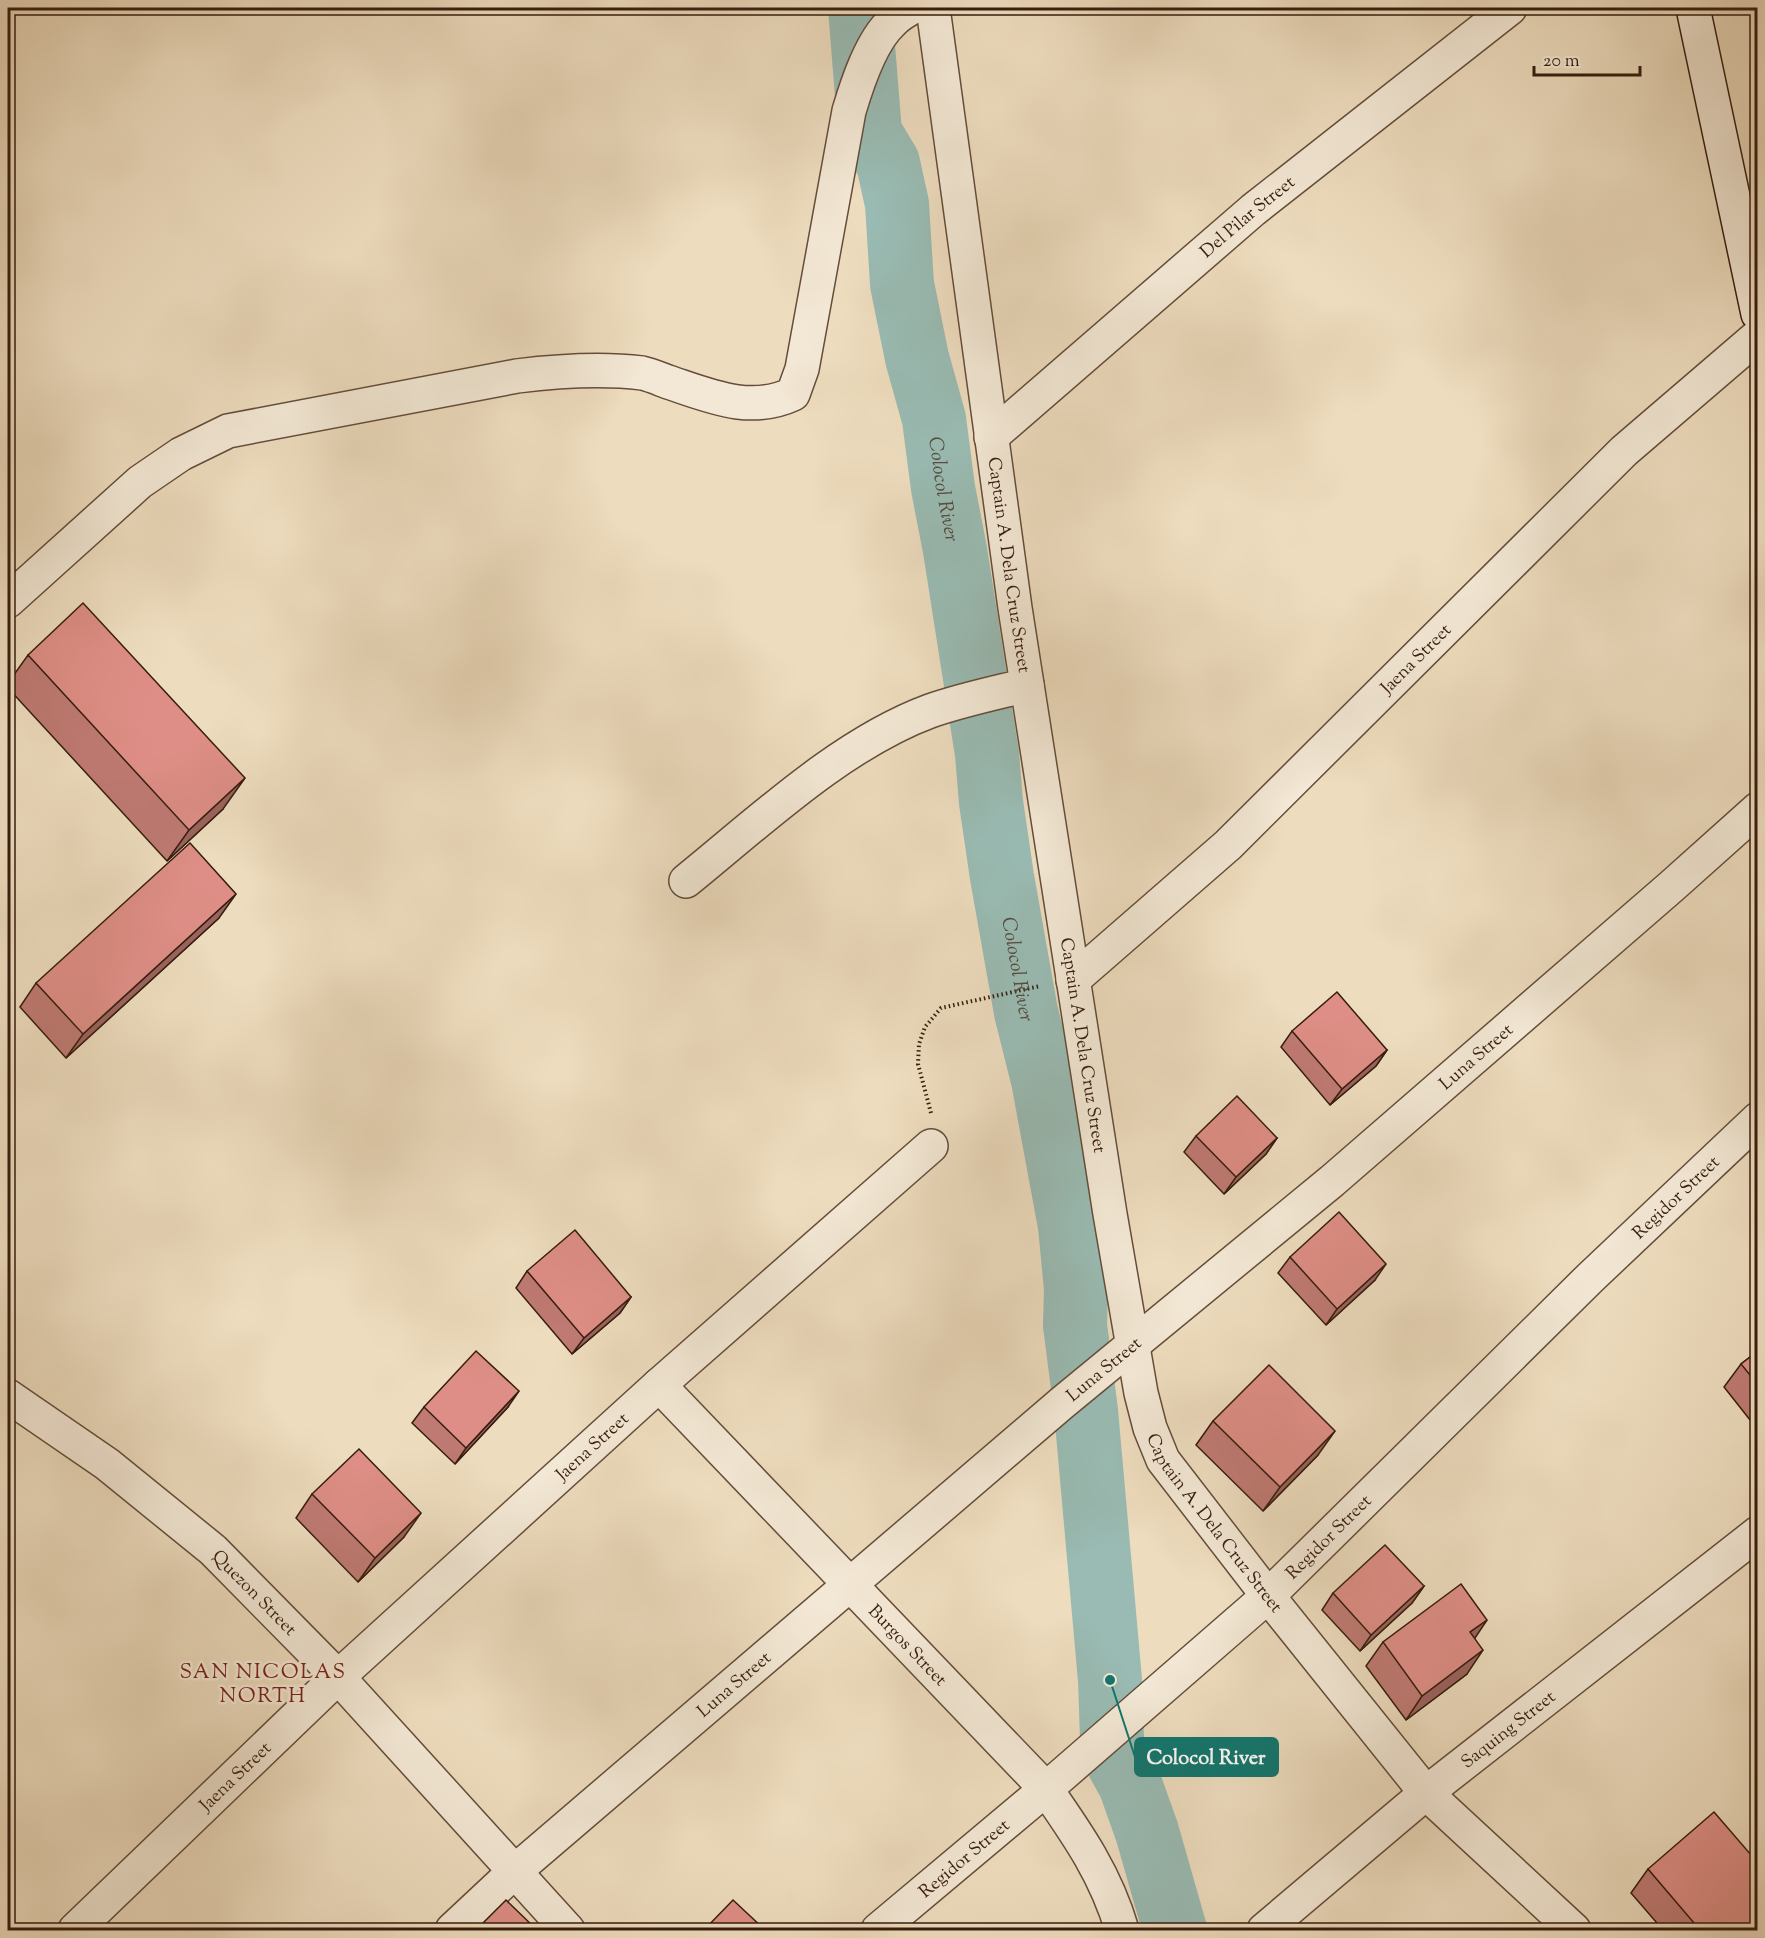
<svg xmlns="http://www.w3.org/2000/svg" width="1765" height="1938" viewBox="0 0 1765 1938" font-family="'Sorts Mill Goudy',serif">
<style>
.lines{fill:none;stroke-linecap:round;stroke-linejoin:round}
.river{stroke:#99bbb3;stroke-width:64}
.minor-casing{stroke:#644d3a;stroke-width:36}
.tertiary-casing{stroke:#644d3a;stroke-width:36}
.secondary-casing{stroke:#361d0e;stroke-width:36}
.path{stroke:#361d0e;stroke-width:4;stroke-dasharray:1.5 3;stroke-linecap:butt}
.minor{stroke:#f3e8d5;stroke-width:33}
.tertiary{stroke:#f3e8d5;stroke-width:33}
.secondary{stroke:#f3e8d5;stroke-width:33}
.wall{fill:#bf7a73;stroke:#361d0e;stroke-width:1.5}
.shaded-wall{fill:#9b635e;stroke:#361d0e;stroke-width:1.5}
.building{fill:#de8e86;stroke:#361d0e;stroke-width:1.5}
.labels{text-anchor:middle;stroke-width:5;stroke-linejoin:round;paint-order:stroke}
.street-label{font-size:18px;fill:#361d0e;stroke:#f3e8d5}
.water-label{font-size:20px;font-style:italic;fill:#544c40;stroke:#f3e8d5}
.quarter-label{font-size:21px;letter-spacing:1.5px;fill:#7a1f14;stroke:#f3e8d5}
.leader{fill:none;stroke:#0f766e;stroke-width:2}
.callout-dot{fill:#0f766e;stroke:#f3e8d5;stroke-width:2}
.callout{fill:#0f766e;stroke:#0f766e;stroke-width:2}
.callout-label{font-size:20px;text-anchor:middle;font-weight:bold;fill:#fff}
</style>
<rect width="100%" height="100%" fill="#eddcbe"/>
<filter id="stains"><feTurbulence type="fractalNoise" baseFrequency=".00333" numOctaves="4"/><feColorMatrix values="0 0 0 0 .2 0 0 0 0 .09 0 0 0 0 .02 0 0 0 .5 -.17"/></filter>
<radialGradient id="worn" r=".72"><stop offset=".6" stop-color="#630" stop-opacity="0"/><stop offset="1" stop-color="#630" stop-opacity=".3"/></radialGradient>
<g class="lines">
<path class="river" id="s1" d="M 860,8 L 870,133 L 888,163 L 897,204 L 902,284 L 917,358 L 934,419 L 943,488 L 955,550 L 987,754 L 991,802 L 1002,877 L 1026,1012 L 1043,1080 L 1070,1226 L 1076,1289 L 1075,1325 L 1086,1411 L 1110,1680 L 1112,1738 L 1115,1757 L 1130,1784 L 1147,1832 L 1175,1930"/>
<g class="minor-casing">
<g id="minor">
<path d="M 8,601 L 140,482 L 181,454 L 228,431 L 517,376 C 558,371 600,368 642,373 C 651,375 660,379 668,382 C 710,396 750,414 793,394 L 802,369 L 849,111 C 857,84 871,41 892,22 C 897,16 904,12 911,8"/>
<path d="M 686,881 C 759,822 841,744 930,711 C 961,700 995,693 1027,685"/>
<path id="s2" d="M 1073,980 L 1228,845 L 1624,451 L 1758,336"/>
<path id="s3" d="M 659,1385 L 1046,1789 C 1078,1835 1106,1875 1122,1930"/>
<path id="s4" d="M 75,1930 L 338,1677 L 659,1385 L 931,1146"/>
<path id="s5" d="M 452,1930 L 514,1872 L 1062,1403 L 1332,1181 L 1672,886 L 1758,809"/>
<path id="s6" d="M 878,1930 L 1046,1789 L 1268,1596 L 1590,1278 L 1758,1119"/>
</g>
</g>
<g class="tertiary-casing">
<g id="tertiary">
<path id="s7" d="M 933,8 L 1015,608 L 1110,1214 L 1141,1393 L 1150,1428 L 1163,1460 L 1268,1596 L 1426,1793 L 1574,1930"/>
<path id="s8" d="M 991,437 L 1253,210 L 1510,8"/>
<path id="s9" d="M 8,1396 L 107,1464 L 213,1550 L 338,1677 L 568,1930"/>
<path id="s10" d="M 1264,1930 L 1426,1793 L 1758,1533"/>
</g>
</g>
<g class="secondary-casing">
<path id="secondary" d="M 1693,8 L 1758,314"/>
</g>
<path class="path" d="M 931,1113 L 918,1064 L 919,1044 L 925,1027 L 941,1008 L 1040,986"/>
<use href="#minor" class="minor"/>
<use href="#tertiary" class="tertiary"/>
<use href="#secondary" class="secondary"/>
</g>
<path class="wall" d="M 28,655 L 223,809 L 167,861 L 8,688 L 8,683 Z
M 219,918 L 66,1058 L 20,1007 L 36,983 Z
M 1292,1031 L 1387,1050 L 1376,1066 L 1330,1105 L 1281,1047 Z
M 1196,1136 L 1277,1138 L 1266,1154 L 1224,1194 L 1184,1152 Z
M 1290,1257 L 1375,1280 L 1326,1325 L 1278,1273 Z
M 527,1271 L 631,1297 L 620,1313 L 572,1354 L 516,1288 Z
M 1758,1351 L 1758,1430 L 1724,1387 L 1741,1364 Z
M 424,1407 L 508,1407 L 455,1464 L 412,1423 Z
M 1213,1421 L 1318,1455 L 1263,1511 L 1196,1445 Z
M 312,1494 L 404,1537 L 358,1582 L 296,1518 Z
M 1424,1586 L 1412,1603 L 1360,1651 L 1322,1610 L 1333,1593 Z
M 1474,1638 L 1467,1674 L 1406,1720 L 1366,1666 L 1383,1642 Z
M 1648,1869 L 1758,1930 L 1663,1930 L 1631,1893 Z"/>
<path class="shaded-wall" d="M 245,778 L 223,809 L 167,861 L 189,830 Z
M 236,894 L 219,918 L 66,1058 L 83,1034 Z
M 1387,1050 L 1376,1066 L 1330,1105 L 1342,1089 Z
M 1277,1138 L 1266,1154 L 1224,1194 L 1236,1177 Z
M 1386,1264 L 1375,1280 L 1326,1325 L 1337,1309 Z
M 631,1297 L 620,1313 L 572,1354 L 584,1338 Z
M 519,1391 L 508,1407 L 455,1464 L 466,1448 Z
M 1335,1431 L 1318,1455 L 1263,1511 L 1280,1487 Z
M 421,1513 L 404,1537 L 358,1582 L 375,1558 Z
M 1424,1586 L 1412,1603 L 1360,1651 L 1371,1635 Z
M 1487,1620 L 1471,1644 L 1470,1632 Z
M 1483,1650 L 1467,1674 L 1406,1720 L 1422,1696 Z"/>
<path class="building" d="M 83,603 L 245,778 L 189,830 L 28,655 Z
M 190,843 L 236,894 L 83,1034 L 36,983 Z
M 1337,992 L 1387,1050 L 1342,1089 L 1292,1031 Z
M 1237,1096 L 1277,1138 L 1236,1177 L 1196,1136 Z
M 1339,1212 L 1386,1264 L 1337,1309 L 1290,1257 Z
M 575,1230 L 631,1297 L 584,1338 L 527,1271 Z
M 476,1351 L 519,1391 L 466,1448 L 424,1407 Z
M 1758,1351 L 1758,1385 L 1741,1364 Z
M 1269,1365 L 1335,1431 L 1280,1487 L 1213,1421 Z
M 359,1449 L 421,1513 L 375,1558 L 312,1494 Z
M 1385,1545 L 1424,1586 L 1371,1635 L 1333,1593 Z
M 1461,1584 L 1487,1620 L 1470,1632 L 1483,1650 L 1422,1696 L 1383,1642 Z
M 1714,1812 L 1758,1863 L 1758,1930 L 1700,1930 L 1648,1869 Z
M 506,1900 L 537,1930 L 476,1930 Z
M 733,1900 L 765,1930 L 704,1930 Z"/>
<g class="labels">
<g class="street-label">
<text dy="6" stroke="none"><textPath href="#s8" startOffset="338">Del Pilar Street</textPath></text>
<text dy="6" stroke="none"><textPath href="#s7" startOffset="562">Captain A. Dela Cruz Street</textPath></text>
<text dy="6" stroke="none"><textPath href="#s2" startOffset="470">Jaena Street</textPath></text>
<text dy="6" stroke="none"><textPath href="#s7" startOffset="1048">Captain A. Dela Cruz Street</textPath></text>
<text dy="6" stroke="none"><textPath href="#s5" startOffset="1346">Luna Street</textPath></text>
<text dy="6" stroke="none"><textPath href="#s6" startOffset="1084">Regidor Street</textPath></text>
<text dy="6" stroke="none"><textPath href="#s5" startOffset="860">Luna Street</textPath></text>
<text dy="6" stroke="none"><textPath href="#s4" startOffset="708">Jaena Street</textPath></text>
<text dy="6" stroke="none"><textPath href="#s7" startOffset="1552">Captain A. Dela Cruz Street</textPath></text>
<text dy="6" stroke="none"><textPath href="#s6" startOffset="598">Regidor Street</textPath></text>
<text dy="6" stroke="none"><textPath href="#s9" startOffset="316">Quezon Street</textPath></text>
<text dy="6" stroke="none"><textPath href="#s3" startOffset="360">Burgos Street</textPath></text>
<text dy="6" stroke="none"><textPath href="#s5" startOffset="374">Luna Street</textPath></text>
<text dy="6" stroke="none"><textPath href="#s10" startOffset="316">Saquing Street</textPath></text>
<text dy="6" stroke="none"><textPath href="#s4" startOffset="222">Jaena Street</textPath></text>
<text dy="6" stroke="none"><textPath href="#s6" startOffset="112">Regidor Street</textPath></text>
</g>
<g class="water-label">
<text dy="7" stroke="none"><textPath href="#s1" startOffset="492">Colocol River</textPath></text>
<text dy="7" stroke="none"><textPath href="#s1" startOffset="978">Colocol River</textPath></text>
</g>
<g class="quarter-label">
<text x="263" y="1678">SAN NICOLAS<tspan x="263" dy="24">NORTH</tspan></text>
</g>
</g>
<path class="leader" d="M1110 1680L1135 1757"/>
<circle class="callout-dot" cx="1110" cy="1680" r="6"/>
<rect class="callout" x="1135" y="1738" width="143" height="38" rx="6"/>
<g class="callout-label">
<text x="1206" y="1764">Colocol River</text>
</g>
<rect width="1765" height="1938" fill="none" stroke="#eddcbe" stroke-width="30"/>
<rect x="9" y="9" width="1747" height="1920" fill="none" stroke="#361d0e" stroke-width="3"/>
<rect x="15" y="15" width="1735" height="1908" fill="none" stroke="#361d0e" stroke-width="1.5"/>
<path d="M1534 66v9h106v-9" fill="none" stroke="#361d0e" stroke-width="3"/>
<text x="1543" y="66" font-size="18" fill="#361d0e" stroke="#f3e8d5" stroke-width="4.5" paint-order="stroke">20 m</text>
<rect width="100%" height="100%" filter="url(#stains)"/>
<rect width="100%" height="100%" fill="url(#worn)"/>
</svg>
